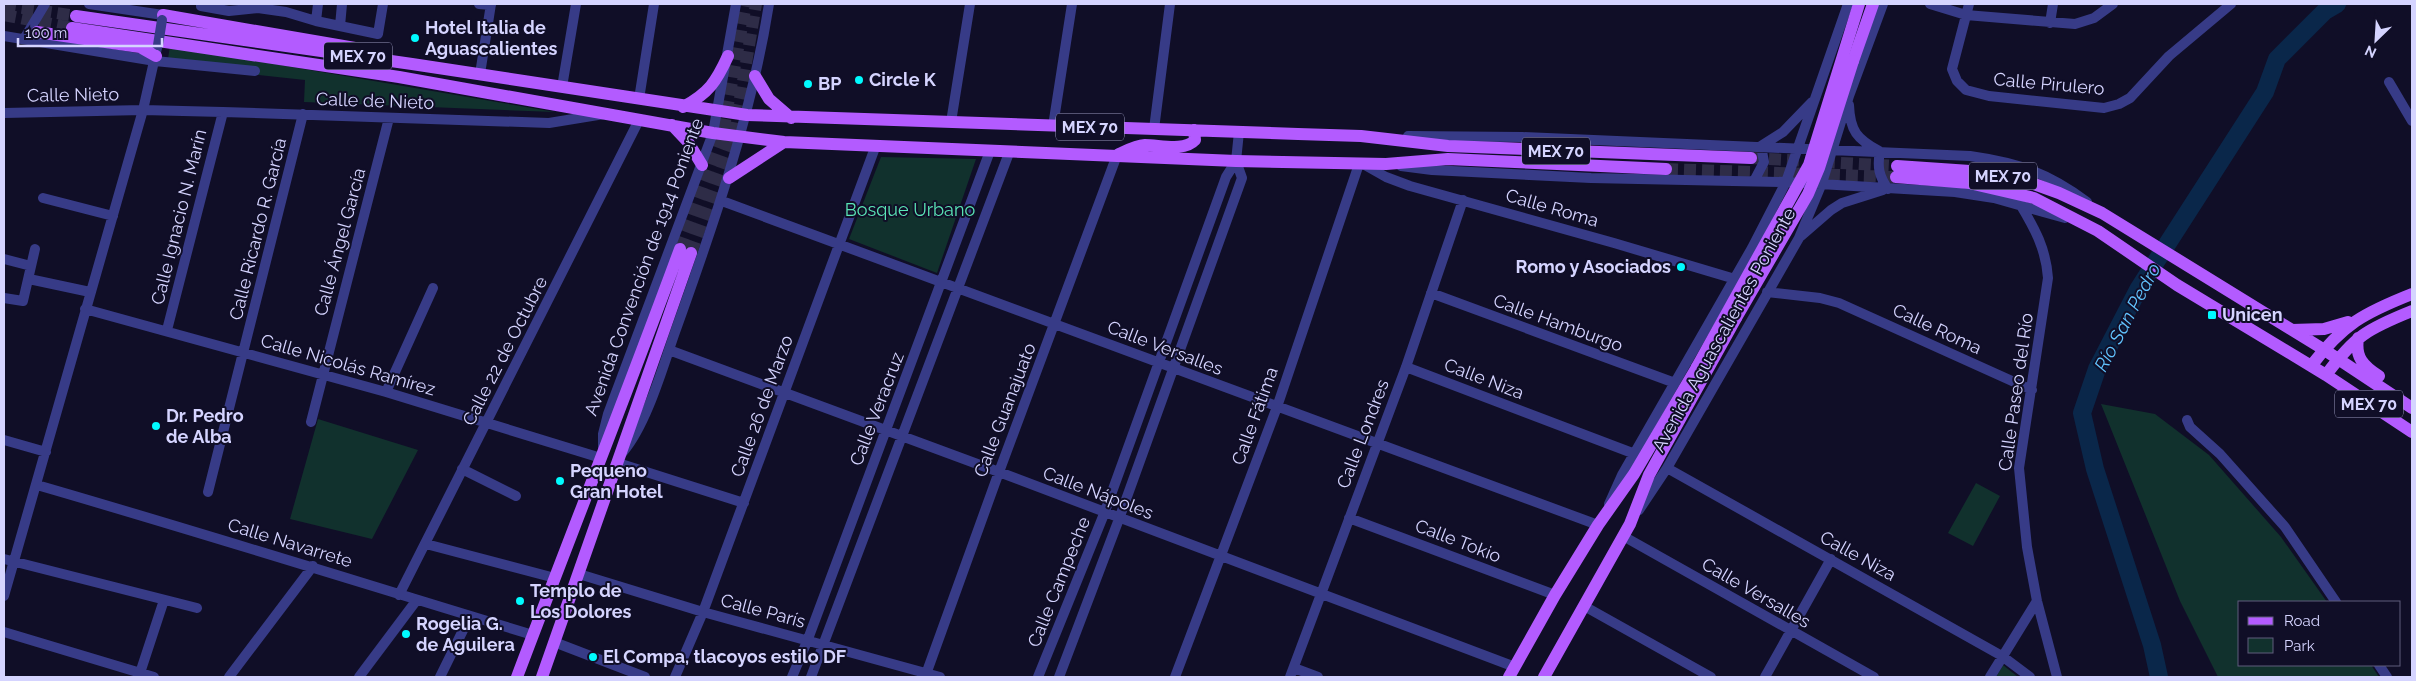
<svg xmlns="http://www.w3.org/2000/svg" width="2416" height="681" viewBox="0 0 2416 681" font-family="Raleway,sans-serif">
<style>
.green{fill:#11312d}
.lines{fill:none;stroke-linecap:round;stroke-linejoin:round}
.river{stroke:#0a274a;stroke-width:18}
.major-tunnel{stroke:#2e2c47;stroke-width:12;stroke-dasharray:12 6;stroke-linecap:butt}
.minor{stroke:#373b87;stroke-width:10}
.major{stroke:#b35bff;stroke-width:12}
.minor-bridge{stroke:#373b87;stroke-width:10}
.major-bridge{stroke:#b35bff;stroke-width:12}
.poi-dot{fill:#00fbff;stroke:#100e27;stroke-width:2}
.labels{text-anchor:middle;stroke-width:4;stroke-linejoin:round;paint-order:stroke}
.shield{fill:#100e27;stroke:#9a99be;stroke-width:1}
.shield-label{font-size:16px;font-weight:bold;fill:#d5d4ff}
.poi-label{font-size:18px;font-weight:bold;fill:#d5d4ff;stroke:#100e27;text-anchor:start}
.street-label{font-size:18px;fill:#d5d4ff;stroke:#100e27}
.park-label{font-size:18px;fill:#5ae5b6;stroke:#100e27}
.water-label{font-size:19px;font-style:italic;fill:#62c4ff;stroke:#100e27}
</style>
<rect width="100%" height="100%" fill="#100e27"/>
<path class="green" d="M 170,46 L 555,112 L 304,102 L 305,80 L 167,65 Z
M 881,157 L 976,159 L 937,273 L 849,239 Z
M 2101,404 L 2155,414 L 2209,455 L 2281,537 L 2327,602 L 2240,602 L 2240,665 L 2371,665 L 2379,677 L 2218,677 L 2180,601 Z
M 318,419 L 418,450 L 372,539 L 290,519 Z
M 1976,483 L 2000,496 L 1973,546 L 1948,533 Z
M 2003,665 L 2018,677 L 1996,677 Z"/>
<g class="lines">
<path class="river" d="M 2159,677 L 2152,645 L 2095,469 L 2082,413 L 2097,369 L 2139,288 L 2265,92 L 2277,59 L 2325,11 L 2337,4"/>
<path class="major-tunnel" d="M 4,5 L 76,16
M 4,15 L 72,28
M 1751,158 L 1897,166
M 1666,169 L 1896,177
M 680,249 L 723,132 L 746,4
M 691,253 L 732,137 L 741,93 L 756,4"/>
<path class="minor" d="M 89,4 L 163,15
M 201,4 L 201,6 L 229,11 L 258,8 L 286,12 L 316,21 L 378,34 L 383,4
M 479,4 L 491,5
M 1930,4 L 1966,15 L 2075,24 L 2094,18 L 2113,4
M 1969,4 L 1952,69 L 1957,81 L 1966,90 L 1989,96 L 2104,108 L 2119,104 L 2130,98 L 2169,56 L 2231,4
M 316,21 L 318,4
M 2050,23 L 2053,4
M 340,26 L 342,4
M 4,36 L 155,61 L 255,71
M 24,39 L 45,4
M 480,74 L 491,4
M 2389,82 L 2412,121
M 562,87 L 576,4
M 639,99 L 654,4
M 1849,105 C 1850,131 1857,139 1879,151
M 4,113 L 143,110 L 223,112 L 549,123 L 604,114
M 951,122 L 970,4
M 1053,126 L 1072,4
M 1154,129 L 1170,4
M 1408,136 L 1522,137 L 1970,156 C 2019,163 2048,173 2087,202
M 1880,152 C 1877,167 1879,176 1888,189
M 1363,164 L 1386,177 L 1410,186 L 1614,243 L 1735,279
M 1401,166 L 1432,170 L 1591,178 L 1786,182 L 1955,192 L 1994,198 L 2065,218
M 1754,181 L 1764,162 L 1761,146 L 1783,132 L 1812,102
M 43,198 L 113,216
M 722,201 L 1598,525
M 2020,204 C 2035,229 2046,249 2048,278 L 2019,468 L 2027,547 L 2037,601 L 2057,677
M 1801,236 L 1831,210 L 1842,203 L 1883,190
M 4,259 L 31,266
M 29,279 L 90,292
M 1767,292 L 1820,298 L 1839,303 L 2032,390
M 1431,293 L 1675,383
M 4,298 L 23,301 L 35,249
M 85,309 L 386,392 L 601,458
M 167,330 L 223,112
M 669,350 L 999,472 L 1515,667
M 1406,367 L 1635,454
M 386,392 L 433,288
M 2187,420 L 2190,427 L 2220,454 L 2285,527 L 2336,602
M 311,422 L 389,118
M 4,440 L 46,452
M 603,449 L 603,434 L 608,414 L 713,133 L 736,4
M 623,452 C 646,425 662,370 674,335 C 713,226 751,118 769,4
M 618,463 L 744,503
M 1667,468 L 2002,656 L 2030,677
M 462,469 L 516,496
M 37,485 C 203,533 368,585 533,635
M 208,492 L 303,114
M 1609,504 L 1622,475 L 1752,248 L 1786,182 L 1848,4
M 1639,510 L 1667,468 L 1799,238 L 1822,183 L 1849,96 L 1883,4
M 1349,518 L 1555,595
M 1623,536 L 1874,677
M 426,544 L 555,578
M 4,559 L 197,608
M 579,574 L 703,612 L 940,677
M 399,595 L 639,120
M 4,596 L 143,110 L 157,48
M 1584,606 L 1711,677
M 4,632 L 154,677
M 554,642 L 645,677
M 2379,665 L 2387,677
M 1294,668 L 1318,677
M 140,673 L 164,600
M 229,677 L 313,566
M 359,677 L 416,601
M 440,677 L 470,616
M 675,677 L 703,612 L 876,145
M 792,677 L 808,639 L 990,151
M 811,677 L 1009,153
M 925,677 L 999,472 L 1117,155
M 1038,677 L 1104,514 L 1226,177 L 1236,161
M 1059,677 L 1119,519 L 1242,178 L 1236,161 L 1239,132
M 1175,677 L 1277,407 L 1359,164
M 1290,677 L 1406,367 L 1463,200
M 1765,677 L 1831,559
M 1990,677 L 2037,601"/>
<path class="major" d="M 163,15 L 384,53
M 76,16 L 412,64 L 747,115 L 1298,134 L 1361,136 L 1448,146 L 1751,158
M 72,28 L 399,77 L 713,133 L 784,142 L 1236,161 L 1386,164 L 1448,159 L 1666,169
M 37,32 L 140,47 L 156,56
M 1853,61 L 1873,4
M 755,76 L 769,99 L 791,118
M 683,107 C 709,93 716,82 728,56
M 672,125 L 688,142 L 702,165
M 1119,154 C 1128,150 1135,146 1145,145 C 1160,145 1184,152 1195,140 L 1194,130
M 1897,166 L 1970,171 L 2023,180 L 2059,193 L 2102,213 L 2323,349 L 2412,408
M 1896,177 L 1969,183 L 2034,198 L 2098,231 L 2177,285 L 2326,375 L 2412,432
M 729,178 L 784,142
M 2292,330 L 2324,329 L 2348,322
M 2358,338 C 2355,357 2363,366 2379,376
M 2311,366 C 2343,324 2364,313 2412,294
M 2326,375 C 2355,336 2367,329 2412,311
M 517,677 C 571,534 627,393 680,249
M 542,677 L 691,253
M 1509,677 L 1555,595 L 1598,525 L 1634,474 L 1697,367
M 1544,677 L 1630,524 L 1649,475 L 1736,318"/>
<path class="minor-bridge" d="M 158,45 L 162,20"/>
<path class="major-bridge" d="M 1736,318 L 1808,194 L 1819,168 L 1853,61
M 1697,367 L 1809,165 L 1859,4"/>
</g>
<g class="poi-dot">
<circle cx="415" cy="38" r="5"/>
<circle cx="859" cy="80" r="5"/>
<circle cx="808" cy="84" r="5"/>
<circle cx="1681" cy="267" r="5"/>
<rect x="2207" y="310" width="10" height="10" rx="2.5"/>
<circle cx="156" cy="426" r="5"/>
<circle cx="560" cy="481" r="5"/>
<circle cx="520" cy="601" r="5"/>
<circle cx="406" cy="634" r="5"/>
<circle cx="593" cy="657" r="5"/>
</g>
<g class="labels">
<g class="shield">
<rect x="324" y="42.5" width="68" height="27" rx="4"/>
<rect x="1056" y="113.5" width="68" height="27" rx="4"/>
<rect x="1522" y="137.5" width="68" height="27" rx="4"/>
<rect x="1969" y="162.5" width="68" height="27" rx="4"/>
<rect x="2335" y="390.5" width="68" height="27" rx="4"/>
</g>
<g class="shield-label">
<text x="358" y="62">MEX 70</text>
<text x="1090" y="133">MEX 70</text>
<text x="1556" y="157">MEX 70</text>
<text x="2003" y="182">MEX 70</text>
<text x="2369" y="410">MEX 70</text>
</g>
<g class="poi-label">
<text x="425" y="34">Hotel Italia de<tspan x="425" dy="21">Aguascalientes</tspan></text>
<text x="869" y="86">Circle K</text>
<text x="818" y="90">BP</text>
<text x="1671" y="273" text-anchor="end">Romo y Asociados</text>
<text x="2222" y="321">Unicen</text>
<text x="166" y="422">Dr. Pedro<tspan x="166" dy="21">de Alba</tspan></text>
<text x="570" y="477">Pequeno<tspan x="570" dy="21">Gran Hotel</tspan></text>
<text x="530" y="597">Templo de<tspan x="530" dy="21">Los Dolores</tspan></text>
<text x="416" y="630">Rogelia G.<tspan x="416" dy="21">de Aguilera</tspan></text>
<text x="603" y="663">El Compa, tlacoyos estilo DF</text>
</g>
<g class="street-label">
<text transform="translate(2049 84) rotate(5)" y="6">Calle Pirulero</text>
<text transform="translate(73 95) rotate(-1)" y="6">Calle Nieto</text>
<text transform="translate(375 101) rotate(2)" y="6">Calle de Nieto</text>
<text transform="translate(1552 208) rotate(16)" y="6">Calle Roma</text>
<text transform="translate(179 217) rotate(-76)" y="6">Calle Ignacio N. Marín</text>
<text transform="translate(258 229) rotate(-76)" y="6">Calle Ricardo R. García</text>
<text transform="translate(340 242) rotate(-75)" y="6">Calle Ángel García</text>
<text transform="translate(644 267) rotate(-70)" y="6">Avenida Convención de 1914 Poniente</text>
<text transform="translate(1558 323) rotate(20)" y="6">Calle Hamburgo</text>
<text transform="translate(1937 329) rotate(25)" y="6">Calle Roma</text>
<text transform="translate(1724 330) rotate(-61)" y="6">Avenida Aguascalientes Poniente</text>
<text transform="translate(1165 348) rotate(21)" y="6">Calle Versalles</text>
<text transform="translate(505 351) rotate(-63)" y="6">Calle 22 de Octubre</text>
<text transform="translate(348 365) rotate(16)" y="6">Calle Nicolás Ramírez</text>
<text transform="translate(1484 379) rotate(21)" y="6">Calle Niza</text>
<text transform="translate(2016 392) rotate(-82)" y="6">Calle Paseo del Río</text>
<text transform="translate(762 406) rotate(-70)" y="6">Calle 26 de Marzo</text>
<text transform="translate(877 409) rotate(-69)" y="6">Calle Veracruz</text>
<text transform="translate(1005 410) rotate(-69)" y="6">Calle Guanajuato</text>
<text transform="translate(1255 416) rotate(-70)" y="6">Calle Fátima</text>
<text transform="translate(1363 434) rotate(-69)" y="6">Calle Londres</text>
<text transform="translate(1098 493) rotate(21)" y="6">Calle Nápoles</text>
<text transform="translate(1458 541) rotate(21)" y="6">Calle Tokio</text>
<text transform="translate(290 543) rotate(17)" y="6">Calle Navarrete</text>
<text transform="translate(1858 556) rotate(29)" y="6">Calle Niza</text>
<text transform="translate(1059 582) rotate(-68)" y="6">Calle Campeche</text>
<text transform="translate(1756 593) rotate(30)" y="6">Calle Versalles</text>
<text transform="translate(763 611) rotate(15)" y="6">Calle París</text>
</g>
<g class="park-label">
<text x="910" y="216">Bosque Urbano</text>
</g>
<g class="water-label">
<text transform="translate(2127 317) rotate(-62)" y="7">Río San Pedro</text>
</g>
</g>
<rect width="2416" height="681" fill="none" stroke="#d5d4ff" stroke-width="10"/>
<rect x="2238" y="601" width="162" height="65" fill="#100e27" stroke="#5f5d7d"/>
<rect x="2248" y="617" width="25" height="8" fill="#b35bff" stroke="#5f5d7d"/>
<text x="2284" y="626" font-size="15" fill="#d5d4ff">Road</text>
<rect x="2248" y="638" width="25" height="15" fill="#11312d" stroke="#5f5d7d"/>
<text x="2284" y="651" font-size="15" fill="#d5d4ff">Park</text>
<g transform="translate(2376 40) rotate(205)" stroke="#100e27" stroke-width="4" paint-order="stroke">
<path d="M0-4L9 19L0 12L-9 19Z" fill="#d5d4ff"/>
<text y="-8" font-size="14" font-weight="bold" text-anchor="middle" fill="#d5d4ff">N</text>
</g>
<path d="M18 38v8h144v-8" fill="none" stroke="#d5d4ff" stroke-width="2.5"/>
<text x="25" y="38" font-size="15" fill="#d5d4ff" stroke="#100e27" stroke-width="4" paint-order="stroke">100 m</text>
</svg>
